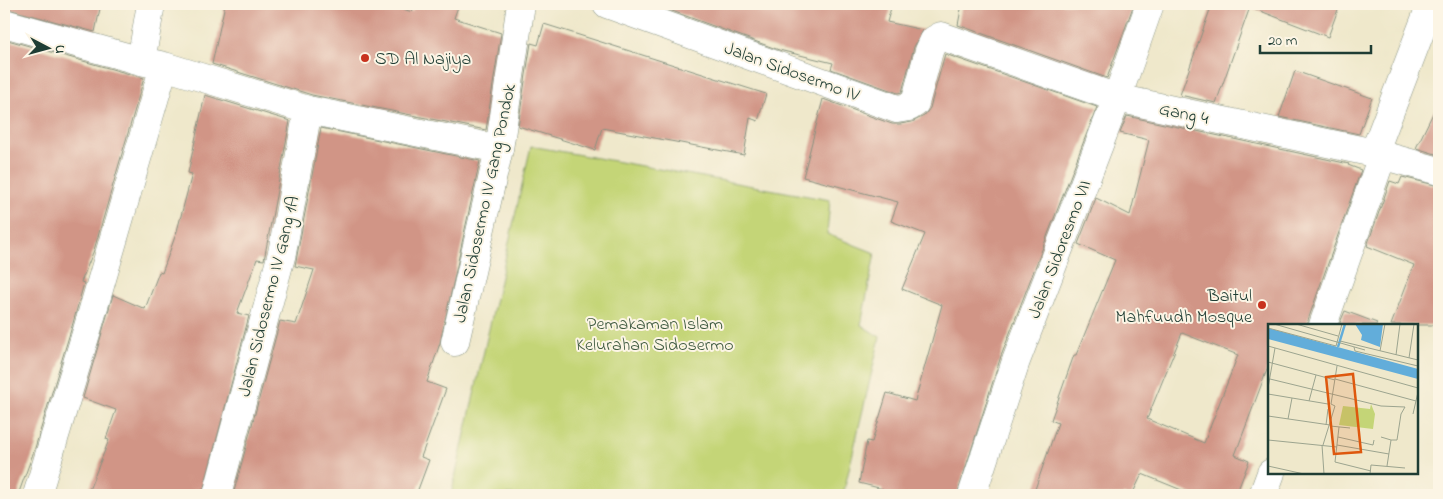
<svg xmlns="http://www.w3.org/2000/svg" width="1443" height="499" viewBox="0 0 1443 499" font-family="'Indie Flower',sans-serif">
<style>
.green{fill:#c4d577;stroke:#728956}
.building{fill:#d19586;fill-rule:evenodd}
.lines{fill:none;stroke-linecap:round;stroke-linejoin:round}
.minor-casing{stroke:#879280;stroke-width:29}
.minor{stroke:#fff;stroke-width:28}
.poi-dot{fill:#c8321e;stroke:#fcf5e5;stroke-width:2}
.labels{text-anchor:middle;stroke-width:4;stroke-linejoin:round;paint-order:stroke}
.poi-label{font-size:18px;fill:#1f3d34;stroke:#fcf5e5;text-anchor:start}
.street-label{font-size:18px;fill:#1f3d34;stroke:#fcf5e5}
.park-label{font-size:18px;fill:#405b41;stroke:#fcf5e5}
.inset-river{fill:none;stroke:#62adda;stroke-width:2.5}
.inset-road{fill:none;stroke:#9ca48f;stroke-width:1}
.view{fill:#de580e;fill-opacity:0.15;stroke:#de580e;stroke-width:2.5}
.inset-edge{fill:none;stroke:#1f3d34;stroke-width:2.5}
</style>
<rect width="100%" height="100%" fill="#fcf5e5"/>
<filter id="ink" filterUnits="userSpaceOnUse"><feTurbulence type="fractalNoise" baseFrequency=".02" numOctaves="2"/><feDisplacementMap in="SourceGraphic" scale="10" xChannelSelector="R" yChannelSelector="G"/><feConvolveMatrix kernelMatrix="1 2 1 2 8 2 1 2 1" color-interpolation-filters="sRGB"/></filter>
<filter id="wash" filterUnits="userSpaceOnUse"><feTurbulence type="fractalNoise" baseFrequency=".0096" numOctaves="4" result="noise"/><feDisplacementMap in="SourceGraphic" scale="20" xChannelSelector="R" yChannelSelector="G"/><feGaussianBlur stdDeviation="1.12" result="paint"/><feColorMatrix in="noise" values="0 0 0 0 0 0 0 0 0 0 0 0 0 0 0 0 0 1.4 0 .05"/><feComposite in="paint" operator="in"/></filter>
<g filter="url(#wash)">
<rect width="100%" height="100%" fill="#efe8cb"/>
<path class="green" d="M 531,146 L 830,200 L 827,234 L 875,253 L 861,325 L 880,337 L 843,495 L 451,495 Z"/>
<g id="blocks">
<path class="building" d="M 4,4 L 101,4 L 95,32 L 4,8 Z
M 225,4 L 389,4 L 412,12 L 415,4 L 459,4 L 454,18 L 501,33 L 486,130 L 312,95 L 212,64 Z
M 653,4 L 892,4 L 887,22 L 923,30 L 914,47 L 902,92 L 898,93 L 831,69 L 833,63 L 779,50 Z
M 962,4 L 1134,4 L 1107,78 L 958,25 Z
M 1212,4 L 1340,4 L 1328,37 L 1250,7 L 1216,103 L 1180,95 Z
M 544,24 L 766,94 L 758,121 L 750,118 L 744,155 L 602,128 L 595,150 L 518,126 L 531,43 L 538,45 Z
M 4,39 L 144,78 L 94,250 L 81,282 L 84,283 L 73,323 L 35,448 L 18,495 L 4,495 Z
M 945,54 L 1097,107 L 1001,356 L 957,495 L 881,495 L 883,489 L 859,483 L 867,441 L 872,442 L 887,393 L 915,401 L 942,305 L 902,289 L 925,234 L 891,221 L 898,202 L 803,177 L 823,99 L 892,124 L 900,124 L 912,122 L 924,116 L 930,108 Z
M 1295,71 L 1372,98 L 1359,134 L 1279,117 Z
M 205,95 L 290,121 L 264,260 L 257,259 L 237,313 L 249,316 L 202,495 L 87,495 L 109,440 L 106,439 L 116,410 L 83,398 L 113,295 L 145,309 L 159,272 L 162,273 L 177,231 L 192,174 L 188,173 Z
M 1439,101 L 1439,155 L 1416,148 Z
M 1127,116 L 1349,164 L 1348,165 L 1361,170 L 1308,320 L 1308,325 L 1269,325 L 1269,367 L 1268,367 L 1235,455 L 1249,461 L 1236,495 L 1194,495 L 1142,474 L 1132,495 L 1033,495 L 1058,423 L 1051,420 L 1074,355 L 1076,355 L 1115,260 L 1078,244 L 1096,198 L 1130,215 L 1149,140 L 1120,133 ZM 1182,333 L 1238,355 L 1204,443 L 1147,419 Z
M 321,128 L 480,161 L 440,343 L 427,382 L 446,389 L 421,457 L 429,460 L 416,495 L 233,495 L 280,321 L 296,324 L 314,270 L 295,266 Z
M 1402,177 L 1439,186 L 1439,198 L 1435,212 L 1437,207 L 1439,207 L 1439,325 L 1391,325 L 1414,265 L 1367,246 L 1390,181 L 1399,184 Z
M 1345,311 L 1377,323 L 1376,325 L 1339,325 Z"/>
</g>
</g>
<g filter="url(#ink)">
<use href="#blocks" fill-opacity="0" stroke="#879280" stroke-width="1"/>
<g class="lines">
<g class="minor-casing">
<path id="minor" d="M 607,4 L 897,109 L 909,107 L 915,103 L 929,51 L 934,40 L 941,36 L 1117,98 L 1374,153 L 1439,171
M 4,23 L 141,61 L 164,66 L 308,110 L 499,149
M 141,61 L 151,4
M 1374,153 L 1431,4
M 1323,325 L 1382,156
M 455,342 L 499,149 L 521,4
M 37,495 L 88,327 L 164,66
M 217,495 L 282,253 L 308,110
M 972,495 L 1016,361 L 1117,98 L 1150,4
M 1263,495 L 1271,473"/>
</g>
<use href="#minor" class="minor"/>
</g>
</g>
<g class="poi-dot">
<circle cx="365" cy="58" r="5"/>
<circle cx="1262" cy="305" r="5"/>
</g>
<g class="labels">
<g class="poi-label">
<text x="375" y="64">SD Al Najiya</text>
<text x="1252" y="301" text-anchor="end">Baitul<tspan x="1252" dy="21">Mahfuudh Mosque</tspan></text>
</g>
<g class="street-label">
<text transform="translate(792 71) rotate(20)" y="6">Jalan Sidosermo IV</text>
<text transform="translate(1184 113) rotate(12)" y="6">Gang 4</text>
<text transform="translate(484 203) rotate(-78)" y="6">Jalan Sidosermo IV Gang Pondok</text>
<text transform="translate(1059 249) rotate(-69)" y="6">Jalan Sidoresmo VII</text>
<text transform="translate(268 296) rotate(-76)" y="6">Jalan Sidosermo IV Gang 1A</text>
</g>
<g class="park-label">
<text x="655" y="329">Pemakaman Islam<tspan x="655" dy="21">Kelurahan Sidosermo</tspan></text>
</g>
</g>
<g transform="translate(1268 324)">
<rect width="150" height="150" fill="#efe8cb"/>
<path d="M 103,80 L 107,90 L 105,105 L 71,101 L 75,82 L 102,85 Z" fill="#c4d577"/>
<path d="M 87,0 L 115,0 L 112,23 L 93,16 L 94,11 ZM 0,4 L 150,45 L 150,55 L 0,15 Z" fill="#62adda"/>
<path class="inset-river" d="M 70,23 L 77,0"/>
<path class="inset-road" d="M 6,0 L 97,26M 28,0 L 70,12M 0,4 L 68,22 L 74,0M 72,17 L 150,36M 0,22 L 150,64M 86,23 L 87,27 L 150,42M 112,27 L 117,0M 128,31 L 132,0M 141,34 L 146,0M 0,38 L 67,56M 2,55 L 113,82 L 137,83 L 133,90 L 129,116 L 123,116M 67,55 L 148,77M 0,64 L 7,24M 0,70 L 60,80M 41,77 L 48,51M 145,90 L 150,68M 0,92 L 62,101M 20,95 L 24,74M 58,101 L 60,85M 62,102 L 82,104M 71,103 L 67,138 L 103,147M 70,113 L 105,121 L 106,116M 113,113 L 123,116 L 119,142M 0,116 L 69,123M 54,121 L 56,150M 55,121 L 67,82 L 63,80 L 69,42M 69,121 L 121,130M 0,142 L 36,150M 102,150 L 103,141 L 137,144"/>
<path class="view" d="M 85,50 L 93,128 L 66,130 L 58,53 Z"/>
<rect width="150" height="150" class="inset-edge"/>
</g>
<rect width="1443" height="499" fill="none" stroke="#fcf5e5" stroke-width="20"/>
<g transform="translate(48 48) rotate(96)" stroke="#fcf5e5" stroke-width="4" paint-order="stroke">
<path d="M0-4L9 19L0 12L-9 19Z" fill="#1f3d34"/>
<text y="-8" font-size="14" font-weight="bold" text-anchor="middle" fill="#1f3d34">U</text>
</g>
<path d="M1260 45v8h111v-8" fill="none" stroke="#1f3d34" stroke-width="2.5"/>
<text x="1268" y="45" font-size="15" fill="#1f3d34" stroke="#fcf5e5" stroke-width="4" paint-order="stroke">20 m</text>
</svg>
